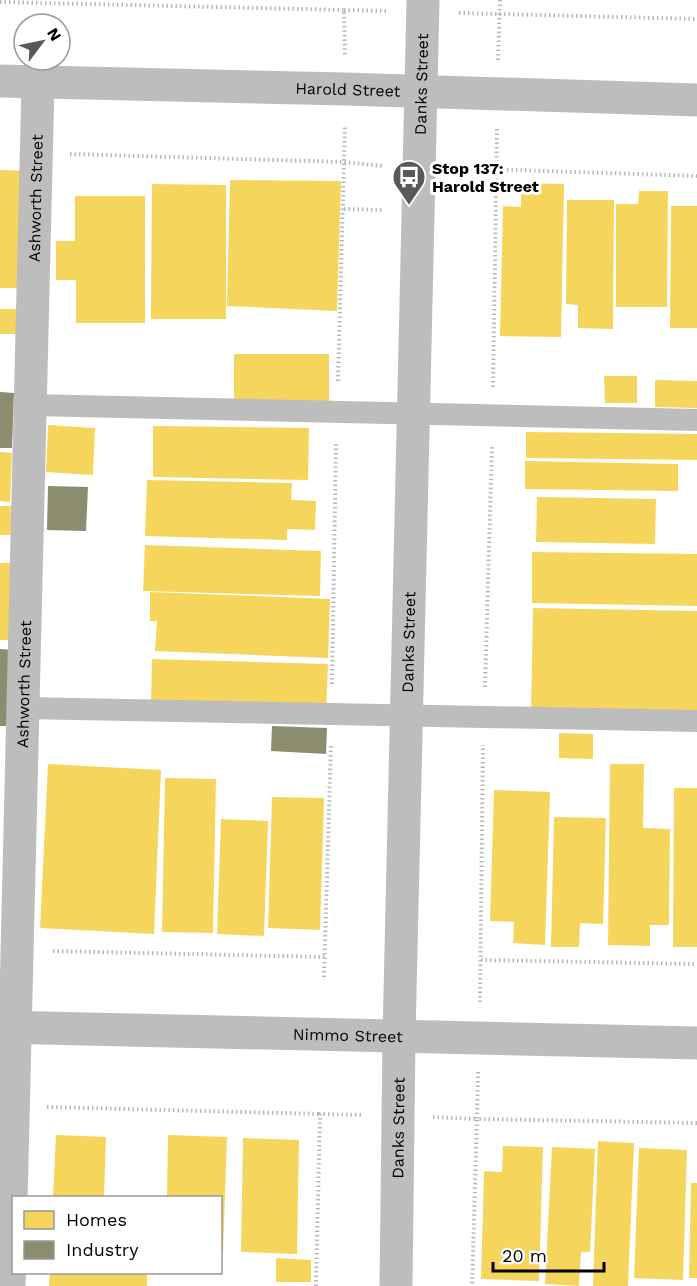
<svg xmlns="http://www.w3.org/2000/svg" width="697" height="1286" viewBox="0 0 697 1286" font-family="'Work Sans',sans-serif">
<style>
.homes{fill:#f6d55c}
.industry{fill:#8c8c6e}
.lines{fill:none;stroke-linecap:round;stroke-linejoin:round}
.path{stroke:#b8b8b8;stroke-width:4;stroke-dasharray:1.5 3;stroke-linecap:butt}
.lane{stroke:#bdbdbd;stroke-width:22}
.street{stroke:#bdbdbd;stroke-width:33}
.tram{stroke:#bdbdbd;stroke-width:1.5}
.labels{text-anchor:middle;stroke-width:6;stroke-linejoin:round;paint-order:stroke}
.street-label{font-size:16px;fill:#000;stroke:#fff}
.poi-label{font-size:16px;font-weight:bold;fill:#000;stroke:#fff;text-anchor:start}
</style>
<rect width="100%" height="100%" fill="#fff"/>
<path class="homes" d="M 0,170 L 24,171 L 21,288 L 0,288 Z
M 230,180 L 341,181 L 337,311 L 227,306 Z
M 521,183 L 564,184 L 561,337 L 500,336 L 503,206 L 521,207 Z
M 152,184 L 226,185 L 226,319 L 151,319 Z
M 639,191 L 668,191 L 667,307 L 616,307 L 616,204 L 638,204 Z
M 75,196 L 145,196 L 145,323 L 76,323 L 76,280 L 56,280 L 56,241 L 75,241 Z
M 567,200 L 614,200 L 613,329 L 578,328 L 578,305 L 566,304 Z
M 671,206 L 697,206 L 697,328 L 670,328 Z
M 0,309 L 18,309 L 17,334 L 0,334 Z
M 234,354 L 329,354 L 329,405 L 234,404 Z
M 604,376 L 637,376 L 637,403 L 605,403 Z
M 655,380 L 697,381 L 697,408 L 655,407 Z
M 48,425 L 95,428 L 93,475 L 46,472 Z
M 153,426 L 309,428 L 308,480 L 153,477 Z
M 526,432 L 697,434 L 697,460 L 526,458 Z
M 0,452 L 12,453 L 10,502 L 0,501 Z
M 525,461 L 678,464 L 678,491 L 525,489 Z
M 147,480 L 292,483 L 291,500 L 316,501 L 315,530 L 287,529 L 287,540 L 145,536 Z
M 537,497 L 656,499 L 655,544 L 536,542 Z
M 0,506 L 13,506 L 13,535 L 0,535 Z
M 145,545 L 321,551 L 320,596 L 143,591 Z
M 532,552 L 697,554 L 697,606 L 532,603 Z
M 0,563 L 15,563 L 11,640 L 0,640 Z
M 150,592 L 330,599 L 328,658 L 155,651 L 157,621 L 150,621 Z
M 533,608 L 697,611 L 697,715 L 531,713 Z
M 152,659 L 328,664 L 326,710 L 151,705 Z
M 559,733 L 593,734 L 593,759 L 559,758 Z
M 48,764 L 161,770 L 154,934 L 40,928 Z
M 610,764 L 644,764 L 643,828 L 670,829 L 669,925 L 650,925 L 650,946 L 608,945 Z
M 165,778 L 216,779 L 213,933 L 162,932 Z
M 674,788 L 697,788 L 697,947 L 673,947 Z
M 494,790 L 550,792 L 545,945 L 513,943 L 514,922 L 490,921 Z
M 272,797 L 324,798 L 320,930 L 268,928 Z
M 554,817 L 606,818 L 603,924 L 580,923 L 579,947 L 551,947 Z
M 221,819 L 268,821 L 264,936 L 217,934 Z
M 56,1135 L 106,1137 L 104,1197 L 53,1197 Z
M 168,1135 L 227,1137 L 223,1253 L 220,1253 L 220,1197 L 167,1197 Z
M 243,1138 L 299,1140 L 297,1254 L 241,1252 Z
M 598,1141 L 634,1143 L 628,1286 L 593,1286 Z
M 503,1146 L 543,1147 L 539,1281 L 481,1279 L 484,1171 L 502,1172 Z
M 552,1147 L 595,1149 L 590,1252 L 581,1252 L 579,1286 L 545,1284 Z
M 639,1148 L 687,1150 L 683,1280 L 634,1278 Z
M 691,1183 L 697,1183 L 697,1278 L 689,1278 Z
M 276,1258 L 311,1260 L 311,1282 L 276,1282 Z
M 50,1272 L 147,1272 L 147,1286 L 49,1286 Z"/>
<path class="industry" d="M 0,392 L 14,393 L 12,448 L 0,448 Z
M 48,486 L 88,487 L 86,531 L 47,530 Z
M 0,649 L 14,650 L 12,726 L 0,726 Z
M 272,726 L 327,728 L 326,754 L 271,751 Z"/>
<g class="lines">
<path class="path" d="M 0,2 L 344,10 L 345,55
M 344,10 L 389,11
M 459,13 L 697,19
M 498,60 L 500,0
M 70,154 L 343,162 L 383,166
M 453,168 L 697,176
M 344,209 L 382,210
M 338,381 L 345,125
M 493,387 L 497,128
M 332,684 L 336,443
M 485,687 L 492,446
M 53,951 L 325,957
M 481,960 L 697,964
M 324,977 L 331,743
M 480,1002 L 483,745
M 478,1072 L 477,1119 L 697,1123
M 47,1107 L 320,1114
M 433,1117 L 477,1119 L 472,1286
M 316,1286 L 320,1114 L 363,1115"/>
<path class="lane" d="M 31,405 L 697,420
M 23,708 L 697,721"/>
<g class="street">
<path id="s1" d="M 0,81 L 345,89 L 697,100"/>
<path id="s2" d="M 0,1027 L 697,1043"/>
<path id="s3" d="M 9,1286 L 38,83"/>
<path id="s4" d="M 396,1286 L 399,1037 L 423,0"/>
</g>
<path class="tram" d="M 386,1286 L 403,413 L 413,0
M 404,1286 L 409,1037 L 418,715 L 421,414 L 432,0"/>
</g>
<defs>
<g id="bus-pin" transform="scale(1.725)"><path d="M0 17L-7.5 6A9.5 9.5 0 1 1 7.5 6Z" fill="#595959" stroke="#fff"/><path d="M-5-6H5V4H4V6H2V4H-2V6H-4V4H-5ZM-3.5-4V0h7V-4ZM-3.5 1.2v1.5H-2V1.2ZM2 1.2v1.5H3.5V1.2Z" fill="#fff"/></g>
</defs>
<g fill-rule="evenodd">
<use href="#bus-pin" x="409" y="177"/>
</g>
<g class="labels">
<g class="street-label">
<text dy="6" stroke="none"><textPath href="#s4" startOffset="1202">Danks Street</textPath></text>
<text dy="6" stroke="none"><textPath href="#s1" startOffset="348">Harold Street</textPath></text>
<text dy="6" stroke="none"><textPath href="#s3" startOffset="1088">Ashworth Street</textPath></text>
<text dy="6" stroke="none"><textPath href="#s4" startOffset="644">Danks Street</textPath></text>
<text dy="6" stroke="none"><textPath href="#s3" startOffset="602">Ashworth Street</textPath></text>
<text dy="6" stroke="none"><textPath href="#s2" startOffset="348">Nimmo Street</textPath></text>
<text dy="6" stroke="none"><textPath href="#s4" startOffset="158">Danks Street</textPath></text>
</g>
<g class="poi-label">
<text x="432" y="174">Stop 137:<tspan x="432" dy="18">Harold Street</tspan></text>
</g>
</g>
<rect x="12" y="1196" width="210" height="78" fill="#ffffff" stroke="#999999" stroke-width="1.5"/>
<rect x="24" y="1211" width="30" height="18" fill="#f6d55c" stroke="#999999" stroke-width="1.5"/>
<text x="66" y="1226" font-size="18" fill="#000000">Homes</text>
<rect x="24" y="1241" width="30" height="18" fill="#8c8c6e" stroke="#999999" stroke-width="1.5"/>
<text x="66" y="1256" font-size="18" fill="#000000">Industry</text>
<g transform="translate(42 42) rotate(58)"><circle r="28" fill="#ffffff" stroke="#999999" stroke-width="1.5"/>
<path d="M0-4.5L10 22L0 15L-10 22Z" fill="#595959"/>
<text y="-9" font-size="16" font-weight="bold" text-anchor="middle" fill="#000000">N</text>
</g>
<path d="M493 1262v9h111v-9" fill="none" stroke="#000000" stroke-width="3"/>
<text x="502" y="1262" font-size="18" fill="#000000" stroke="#ffffff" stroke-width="4.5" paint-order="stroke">20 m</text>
</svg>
